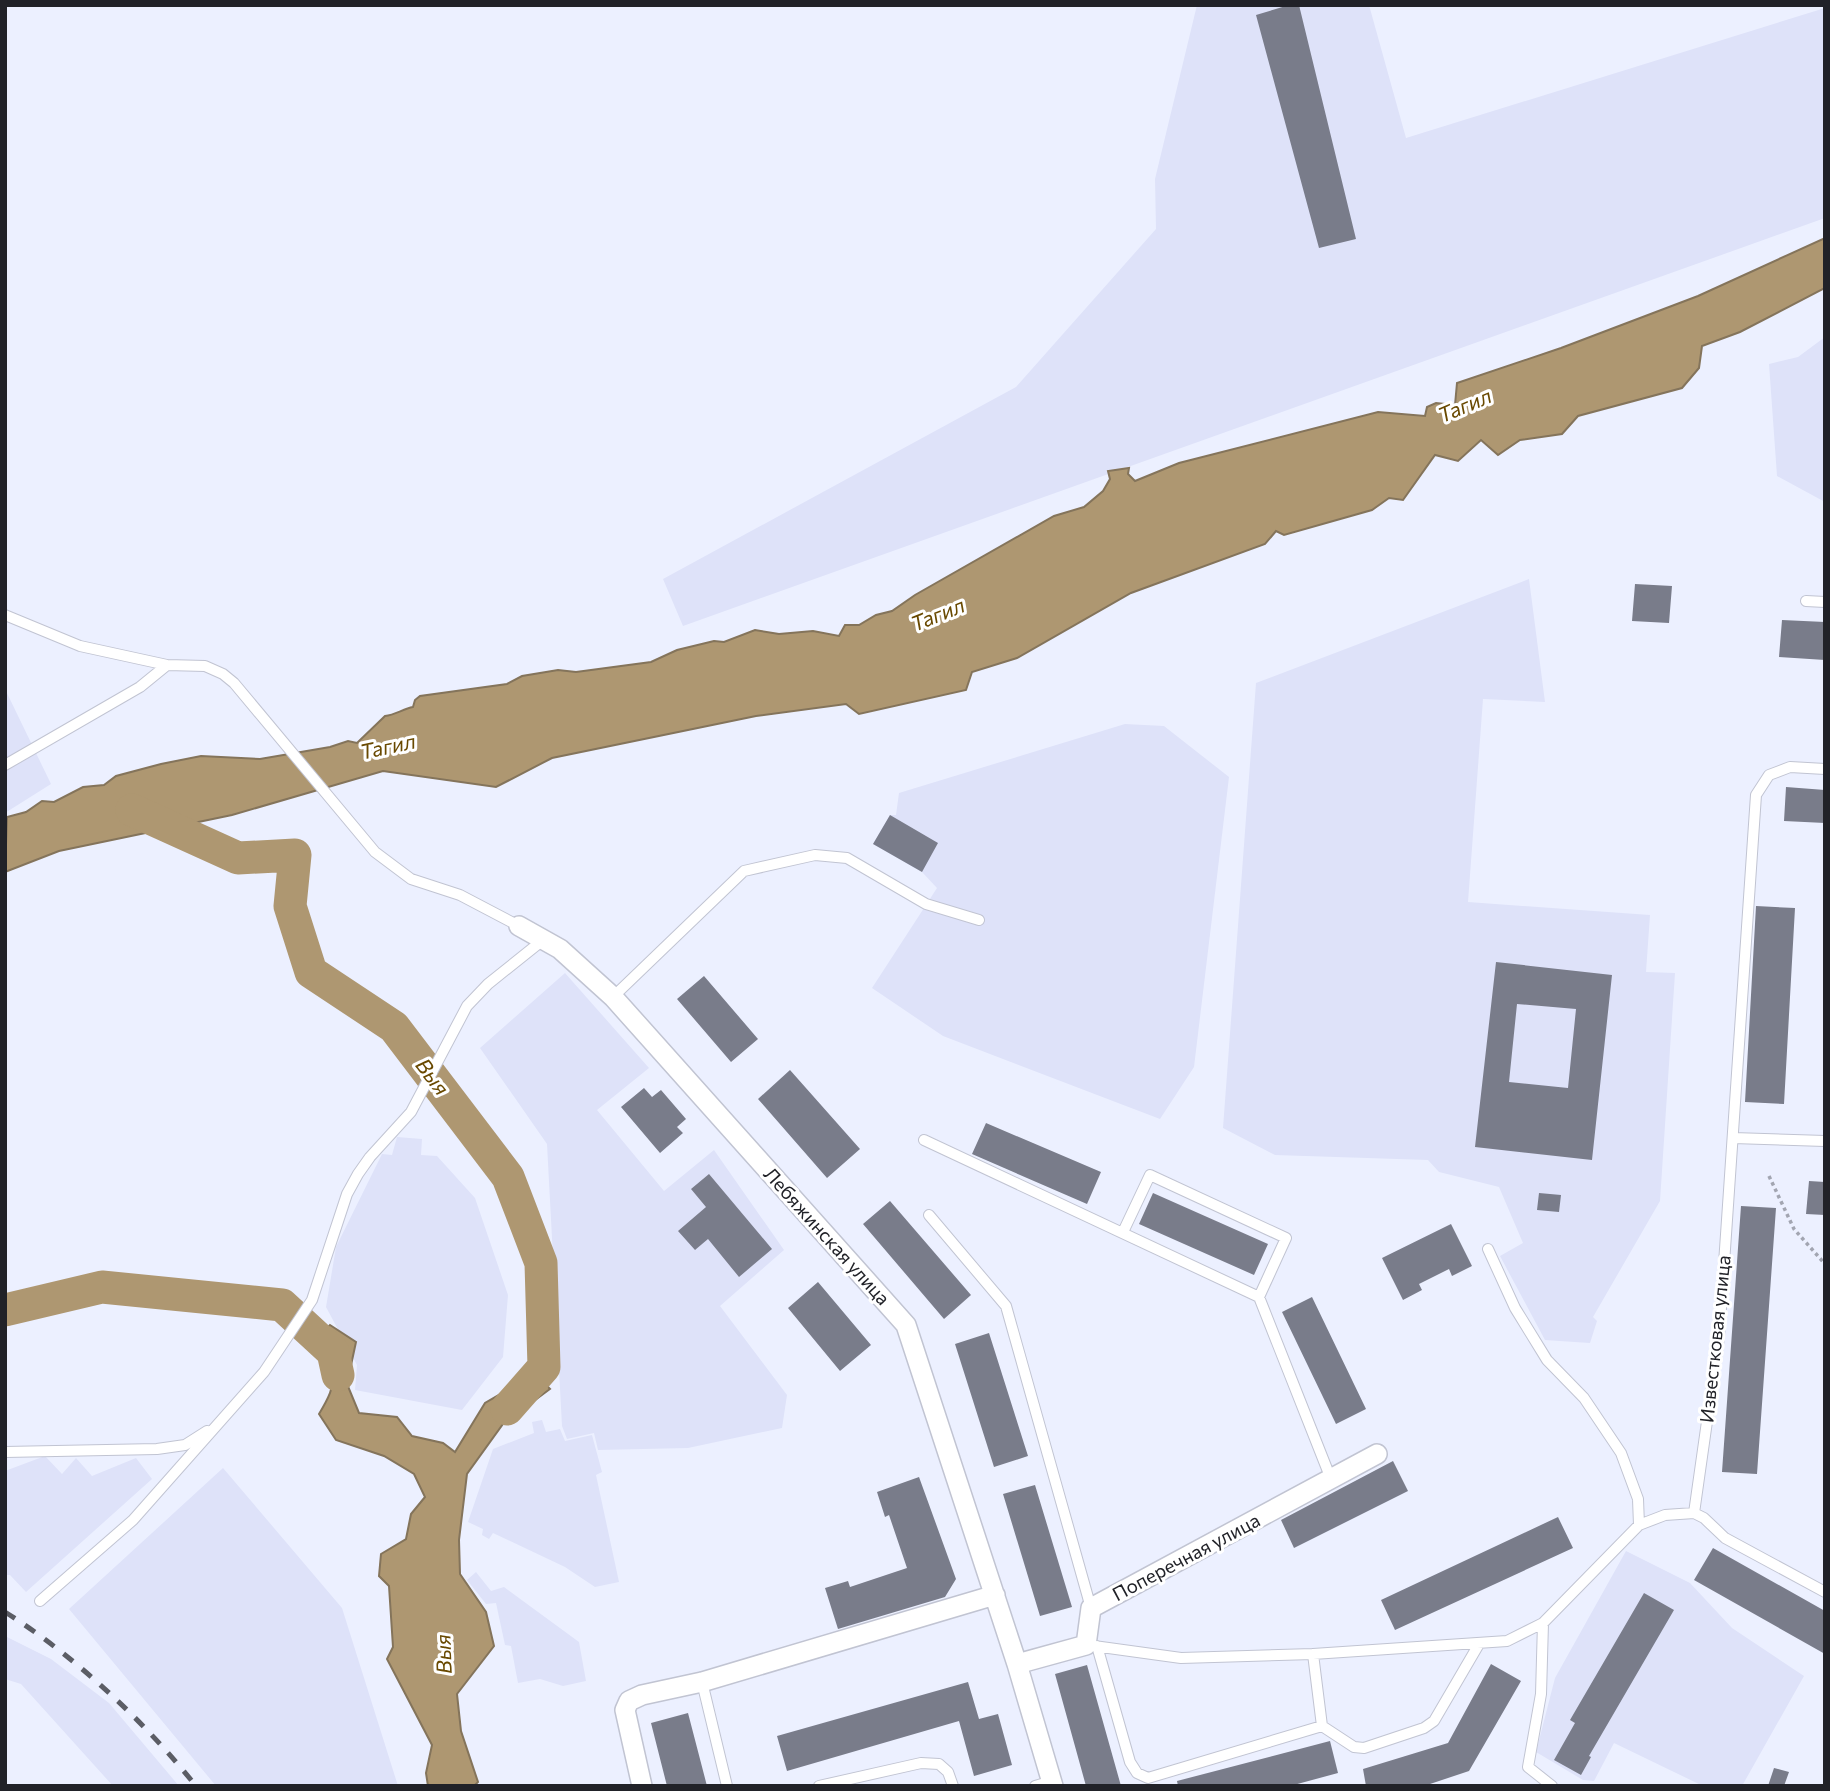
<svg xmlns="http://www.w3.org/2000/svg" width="1830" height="1791" viewBox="0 0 1830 1791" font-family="Commissioner,sans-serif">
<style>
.built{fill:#dee2f9}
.water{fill:#ae9771;stroke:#84745b;stroke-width:2}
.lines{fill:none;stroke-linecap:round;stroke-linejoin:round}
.river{stroke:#ae9771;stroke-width:33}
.building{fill:#797c8a;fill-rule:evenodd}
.service-casing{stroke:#c1c4d2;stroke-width:12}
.minor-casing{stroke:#c1c4d2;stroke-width:22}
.path{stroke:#a2a5b1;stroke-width:3.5;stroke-dasharray:3.5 3.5;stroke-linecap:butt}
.service{stroke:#fff;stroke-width:10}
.minor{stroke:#fff;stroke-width:19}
.rail{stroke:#5b5d65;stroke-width:5;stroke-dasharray:12 12;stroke-linecap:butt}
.labels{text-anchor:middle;stroke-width:6;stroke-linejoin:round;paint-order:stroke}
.street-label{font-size:19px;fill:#212228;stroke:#fff}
.water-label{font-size:21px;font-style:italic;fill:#694900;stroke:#fff}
</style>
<rect width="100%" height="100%" fill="#ecf0ff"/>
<path class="built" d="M 1197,5 L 1369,5 L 1406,138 L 1825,8 L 1825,218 L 683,626 L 663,579 L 1016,387 L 1156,229 L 1155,179 Z
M 1825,337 L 1825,502 L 1777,476 L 1769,364 L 1798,357 Z
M 1529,579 L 1545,702 L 1483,699 L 1468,902 L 1650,915 L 1646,972 L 1675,973 L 1660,1201 L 1593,1317 L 1597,1321 L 1590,1343 L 1545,1340 L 1500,1256 L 1523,1243 L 1499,1187 L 1439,1172 L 1428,1160 L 1275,1155 L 1223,1128 L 1256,683 Z
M 5,689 L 51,784 L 5,813 Z
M 1125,724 L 1164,726 L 1229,777 L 1194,1067 L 1160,1119 L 943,1036 L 872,988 L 937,888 L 922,872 L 873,844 L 890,815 L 896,815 L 899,793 Z
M 565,973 L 649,1068 L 597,1110 L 664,1191 L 714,1150 L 784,1250 L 720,1306 L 787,1395 L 782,1428 L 688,1448 L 598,1450 L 594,1433 L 567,1439 L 562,1426 L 547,1144 L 480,1048 Z
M 397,1137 L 422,1139 L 421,1155 L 437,1156 L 475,1198 L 508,1295 L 503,1357 L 462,1410 L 355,1390 L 357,1365 L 326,1307 L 336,1247 L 382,1154 L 392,1155 Z
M 542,1420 L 546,1432 L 560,1429 L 565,1441 L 592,1435 L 602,1472 L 596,1475 L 619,1582 L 595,1587 L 565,1567 L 493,1533 L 489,1539 L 482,1535 L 483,1529 L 468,1522 L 493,1449 L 534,1433 L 532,1422 Z
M 45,1456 L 62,1474 L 76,1458 L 92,1476 L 136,1458 L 152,1479 L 26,1592 L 10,1575 L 5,1575 L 5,1471 Z
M 223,1468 L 342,1608 L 398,1786 L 216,1786 L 69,1609 Z
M 1626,1551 L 1690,1583 L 1732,1628 L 1804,1676 L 1742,1786 L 1703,1786 L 1614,1743 L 1594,1781 L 1583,1780 L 1536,1752 L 1555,1678 Z
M 476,1572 L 491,1591 L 504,1587 L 579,1642 L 586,1681 L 563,1686 L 540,1679 L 518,1683 L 511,1646 L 505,1645 L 496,1603 L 486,1604 L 467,1580 Z
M 5,1636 L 51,1659 L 109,1703 L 179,1786 L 113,1786 L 21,1684 L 5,1679 Z"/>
<path class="water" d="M 1825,238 L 1825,288 L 1740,332 L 1702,346 L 1699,368 L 1682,388 L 1578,416 L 1562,434 L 1520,440 L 1498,455 L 1481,440 L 1458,461 L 1435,455 L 1403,500 L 1389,498 L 1372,510 L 1284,535 L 1276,531 L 1265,544 L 1131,593 L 1017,658 L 972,672 L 966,690 L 859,714 L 846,704 L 756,716 L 552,758 L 496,787 L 383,771 L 232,815 L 59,851 L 5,872 L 7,817 L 26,812 L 42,801 L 54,802 L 83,787 L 104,785 L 116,776 L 161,764 L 201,756 L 260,759 L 330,747 L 348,741 L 357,743 L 385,716 C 395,715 403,709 413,707 L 415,700 L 420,696 L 507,684 L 522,676 L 558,670 L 576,672 L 651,662 L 677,650 L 714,641 L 724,642 L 755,630 L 779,634 L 813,631 L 839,636 L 845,625 L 859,625 L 876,615 L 892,611 L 915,595 L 1054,516 L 1084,507 L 1103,491 L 1110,479 L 1108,471 L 1129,468 L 1128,474 L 1135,481 L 1179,463 L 1378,412 L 1425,416 L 1427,407 L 1436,403 L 1455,405 L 1457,383 L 1561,348 L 1698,296 Z
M 330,1325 L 356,1342 L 347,1384 L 359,1413 L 397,1417 L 412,1436 L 443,1443 L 455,1452 L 485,1403 L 535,1374 L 550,1389 L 503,1424 L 467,1474 L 459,1540 L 460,1574 L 486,1612 L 494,1646 L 457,1694 L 461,1731 L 478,1782 L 474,1786 L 428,1786 L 426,1773 L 432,1745 L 387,1659 L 393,1647 L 389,1586 L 379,1576 L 381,1554 L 406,1539 L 411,1514 L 425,1497 L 414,1474 L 384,1456 L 336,1440 L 319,1414 C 339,1381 338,1371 313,1341 Z"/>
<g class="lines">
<path class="river" d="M 132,810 L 238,858 L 295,855 L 290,906 L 311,972 L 394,1027 L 508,1177 L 541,1263 L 544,1367 L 507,1409
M 5,1310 L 102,1287 L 282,1305 L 333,1352 L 338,1375"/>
</g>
<path class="building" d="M 1289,5 L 1299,5 L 1356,239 L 1319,248 L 1256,15 Z
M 1635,584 L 1672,586 L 1669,623 L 1632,621 Z
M 1782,620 L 1825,622 L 1825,660 L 1779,657 Z
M 1786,787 L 1825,790 L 1825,823 L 1784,821 Z
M 890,815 L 938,843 L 922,872 L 873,844 Z
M 1756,906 L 1795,908 L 1784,1104 L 1745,1102 Z
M 1496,962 L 1612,975 L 1592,1160 L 1475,1147 ZM 1517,1004 L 1576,1009 L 1568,1088 L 1509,1082 Z
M 704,976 L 758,1039 L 731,1062 L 677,999 Z
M 790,1070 L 860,1149 L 827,1178 L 758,1099 Z
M 644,1088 L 652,1097 L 661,1090 L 686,1119 L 677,1127 L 683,1133 L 660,1153 L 621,1107 Z
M 986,1123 L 1101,1172 L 1087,1204 L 972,1154 Z
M 709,1174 L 772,1249 L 739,1277 L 708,1239 L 695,1250 L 678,1231 L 706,1207 L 691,1189 Z
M 1809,1181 L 1825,1182 L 1825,1215 L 1806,1214 Z
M 1153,1193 L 1268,1244 L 1254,1275 L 1139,1224 Z
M 1539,1193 L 1561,1195 L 1559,1212 L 1537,1210 Z
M 890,1201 L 971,1295 L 944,1319 L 863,1224 Z
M 1741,1206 L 1776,1208 L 1757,1474 L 1722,1472 Z
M 1451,1224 L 1472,1266 L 1452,1276 L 1449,1269 L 1419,1284 L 1422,1290 L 1403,1300 L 1382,1258 Z
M 818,1282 L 871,1345 L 840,1371 L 788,1308 Z
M 1312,1297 L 1366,1409 L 1336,1424 L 1282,1312 Z
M 989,1333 L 1028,1456 L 994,1467 L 955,1344 Z
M 1393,1461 L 1408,1491 L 1294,1548 L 1281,1520 Z
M 919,1477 L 956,1579 L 945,1597 L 838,1629 L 825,1588 L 848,1581 L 850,1587 L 907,1568 L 889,1515 L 885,1517 L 877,1492 Z
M 1035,1485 L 1072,1607 L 1040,1616 L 1003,1494 Z
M 1558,1517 L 1573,1548 L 1395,1630 L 1381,1600 Z
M 1713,1548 L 1825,1611 L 1825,1654 L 1694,1580 Z
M 1644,1593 L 1674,1610 L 1589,1756 L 1591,1757 L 1581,1775 L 1554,1760 L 1575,1723 L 1570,1720 Z
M 1491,1664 L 1521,1681 L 1469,1771 L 1424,1786 L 1366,1786 L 1363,1769 L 1448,1743 Z
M 1087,1665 L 1121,1786 L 1086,1786 L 1055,1674 Z
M 968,1682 L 979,1719 L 998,1714 L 1012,1765 L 974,1776 L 959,1721 L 787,1771 L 777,1736 Z
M 688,1713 L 707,1786 L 667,1786 L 651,1723 Z
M 1330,1741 L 1338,1773 L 1290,1786 L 1178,1786 L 1177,1781 Z
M 1774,1768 L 1789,1772 L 1784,1786 L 1768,1786 Z"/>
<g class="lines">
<g class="service-casing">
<path id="service" d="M 1806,601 L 1825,602
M 5,615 L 80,646 L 167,665 L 205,666 L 223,674 L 234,683 L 375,852 L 411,879 L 460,895 L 519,926
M 5,765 L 140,687 L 167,665
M 613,997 L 744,871 L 815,855 L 847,858 L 926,904 L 979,920
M 1733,1138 L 1825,1141
M 924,1140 L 1259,1297 L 1331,1479
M 929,1215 L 1006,1306 L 1091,1608
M 1123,1232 L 1150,1175 L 1286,1238 L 1259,1297
M 1488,1249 L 1515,1308 L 1547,1360 L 1584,1398 L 1621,1453 L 1638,1499 L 1639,1525
M 5,1452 L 157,1449 L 185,1445 L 207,1431
M 1694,1513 L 1704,1518 L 1725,1538 L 1825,1592
M 40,1601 L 133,1520 L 264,1372 L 312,1300 L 347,1194 L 358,1174 L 370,1157 L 411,1112 L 467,1006 L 488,984 L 543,940
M 1094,1646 L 1181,1658 L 1313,1654 L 1507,1641 L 1543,1623
M 1097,1646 L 1130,1762 L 1137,1773 L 1148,1778 L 1322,1726 L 1354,1747 L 1364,1748 L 1424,1728 L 1434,1721 L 1479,1644
M 1313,1654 L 1322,1726
M 702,1682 L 727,1786
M 819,1786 L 921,1763 L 939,1764 L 948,1772 L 953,1786
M 1035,1786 L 1052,1781
M 1552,1786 L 1528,1767 L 1541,1694 L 1543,1623 L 1639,1525 L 1665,1515 L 1694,1513 L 1719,1337 L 1756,795 L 1769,775 L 1790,767 L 1825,769"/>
</g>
<g class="minor-casing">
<path id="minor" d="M 519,926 L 560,949 L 613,997 L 906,1325 L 1017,1664 L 1053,1786
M 1017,1664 L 1086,1645 L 1091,1608 L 1377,1454
M 642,1786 L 625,1710 L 629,1701 L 642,1695 L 702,1682 L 995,1595"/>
</g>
<path class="path" d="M 1769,1176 L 1794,1229 L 1825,1264"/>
<use href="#service" class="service"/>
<use href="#minor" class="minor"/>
<path class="rail" d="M 5,1612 C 75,1656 145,1722 196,1786"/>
</g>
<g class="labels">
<g class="street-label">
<text transform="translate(827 1236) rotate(48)" y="7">Лебяжинская улица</text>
<text transform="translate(1715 1339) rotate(-84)" y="7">Известковая улица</text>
<text transform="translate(1186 1557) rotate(-28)" y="7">Поперечная улица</text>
</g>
<g class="water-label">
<text transform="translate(1465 406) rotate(-23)" y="7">Тагил</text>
<text transform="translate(938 615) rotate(-22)" y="7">Тагил</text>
<text transform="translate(388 747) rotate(-12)" y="7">Тагил</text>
<text transform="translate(432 1077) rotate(53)" y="7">Выя</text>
<text transform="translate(444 1654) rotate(-92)" y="7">Выя</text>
</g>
</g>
<rect width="1830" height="1791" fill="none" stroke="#212228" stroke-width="14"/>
</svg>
